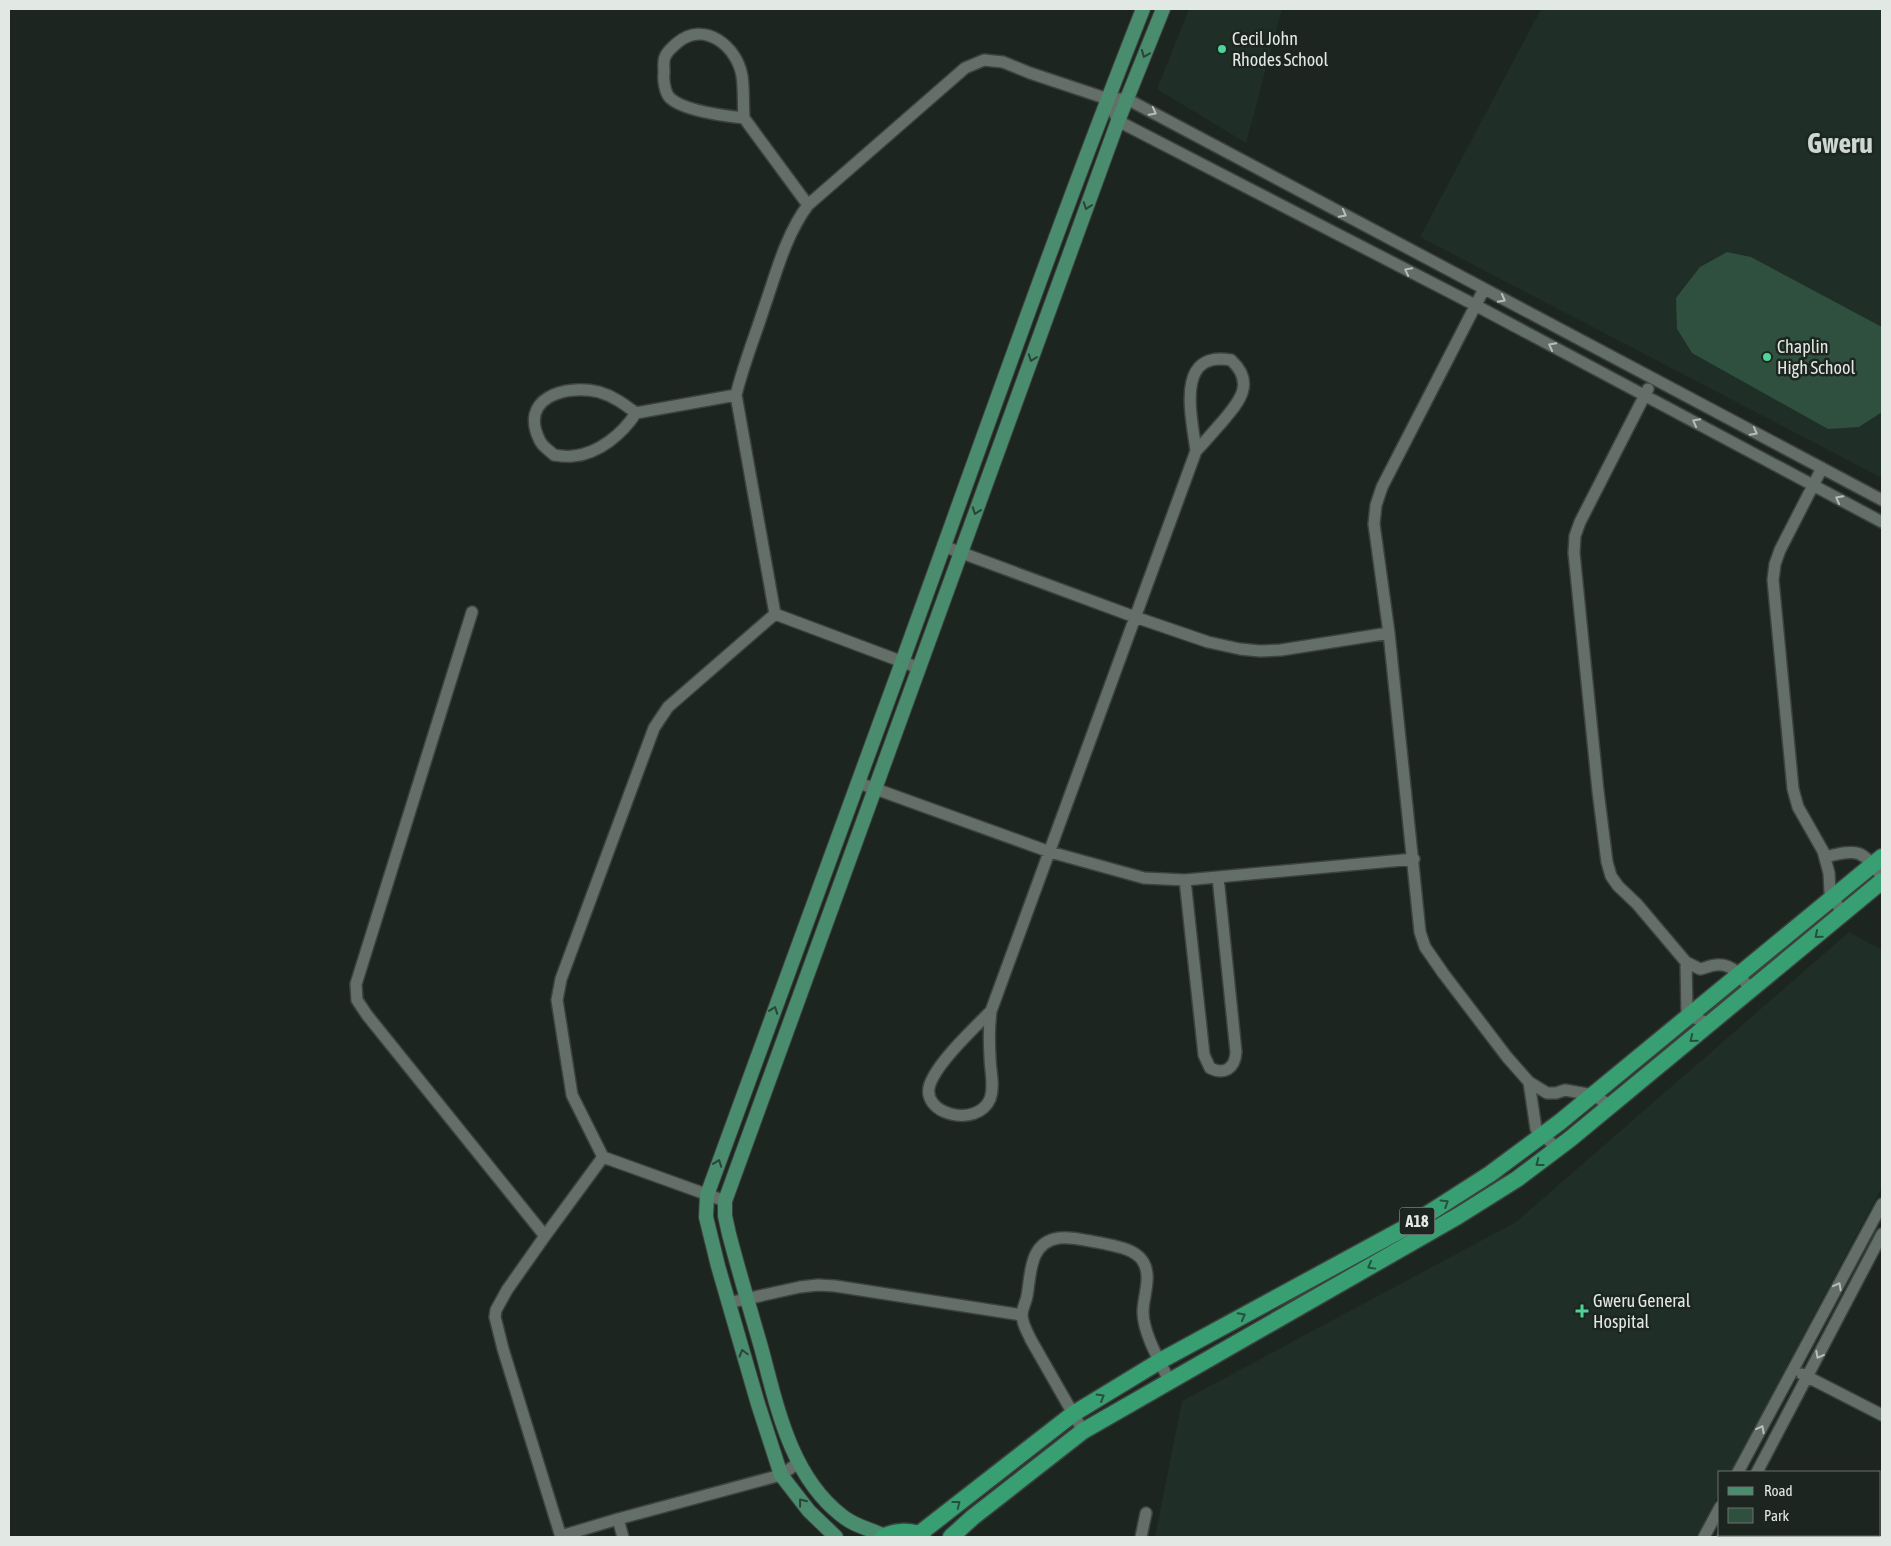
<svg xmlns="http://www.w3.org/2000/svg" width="1891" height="1546" viewBox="0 0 1891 1546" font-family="'Asap Condensed',sans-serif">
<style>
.built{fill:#1f2e26}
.green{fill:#2f4f3f}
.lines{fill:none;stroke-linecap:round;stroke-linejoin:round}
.minor-casing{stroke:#3c423e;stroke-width:14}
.major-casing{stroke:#3c423e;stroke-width:16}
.highway-casing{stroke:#3c423e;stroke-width:19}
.minor{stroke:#656f69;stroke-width:11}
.major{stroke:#4a8c6e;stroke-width:14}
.highway{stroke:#389f72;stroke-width:16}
.oneway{stroke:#2a4437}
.oneway2{stroke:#b6beb9}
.oneway3{stroke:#26503d}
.poi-dot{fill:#4ed399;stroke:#1d2520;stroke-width:2}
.labels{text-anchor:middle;stroke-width:5;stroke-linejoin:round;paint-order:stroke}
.shield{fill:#1d2520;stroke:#a7aea9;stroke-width:1}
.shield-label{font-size:16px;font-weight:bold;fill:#e2e8e4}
.poi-label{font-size:18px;fill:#e2e8e4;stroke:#1d2520;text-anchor:start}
.town-label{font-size:28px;font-weight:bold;fill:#cdd8d2;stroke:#1d2520}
</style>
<rect width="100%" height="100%" fill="#1d2520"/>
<path class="built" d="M 1189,9 L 1282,9 L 1246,143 L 1157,89 Z
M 1541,9 L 1882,9 L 1882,478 L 1420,237 Z
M 1849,932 L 1882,950 L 1882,1187 L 1730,1472 L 1720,1472 L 1720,1492 L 1696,1537 L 1155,1537 L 1182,1401 L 1516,1222 Z"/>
<path class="green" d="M 1727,252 L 1751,257 L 1882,327 L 1882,412 L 1859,427 L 1828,429 L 1692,353 L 1677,329 L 1676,298 L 1700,267 Z"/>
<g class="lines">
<g class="minor-casing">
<path id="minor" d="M 1108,99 L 1118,121 L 1475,305 L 1882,522
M 744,118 C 743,104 744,89 742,76 C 737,46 704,20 677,43 C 673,47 667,51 665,57 C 663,61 664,68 664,73 C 663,80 665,93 670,98 C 684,111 725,116 744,118 L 808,205
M 1484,289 L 1382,487 L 1376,505 L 1374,524 L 1389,633 L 1420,932 L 1425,947 L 1443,973 L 1507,1057 L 1529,1082 L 1547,1093 L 1556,1093 L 1565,1090 L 1593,1095 L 1611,1106
M 1648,389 L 1580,522 L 1575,536 L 1574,553 L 1598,791 L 1607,862 L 1611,876 L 1618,886 L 1637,904 L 1686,962 L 1700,969 C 1706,968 1711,965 1716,965 C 1734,963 1743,979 1751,991
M 636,413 C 624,404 613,396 599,392 C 565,384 518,398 540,441 C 543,447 550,451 554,455 C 560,456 567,457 573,456 C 599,454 623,433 636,413 L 736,395
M 1822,468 L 1780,550 L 1775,564 L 1773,580 L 1793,789 L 1798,807 L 1823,851 L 1829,873 L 1830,892 L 1843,915
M 943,546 L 1135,617 L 1208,642 L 1240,649 L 1260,651 L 1281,650 L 1389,633
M 472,612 L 356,984 L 357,1000 L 367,1015 L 545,1236
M 919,668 L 775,614 L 736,395 C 743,366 754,339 763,311 C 776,274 785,236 808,205 L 965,68 L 984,60 L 1003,62 L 1030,73 L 1108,99 L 1127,99 L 1882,500
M 859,783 L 1050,852 L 1144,878 L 1185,880 L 1414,859
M 1825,857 C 1859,849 1861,849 1882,877
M 1185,880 L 1204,1055 L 1210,1068 C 1224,1075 1235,1069 1236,1052 L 1218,877
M 1686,962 L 1687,1012 L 1689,1016 L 1711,1024
M 991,1011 C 973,1029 938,1062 930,1084 C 919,1114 977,1129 990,1099 C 995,1086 990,1070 990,1057 C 989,1041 989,1026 991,1011 L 1196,451 C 1205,442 1213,432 1222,422 C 1239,402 1256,383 1231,360 C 1174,350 1192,418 1196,451
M 1529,1082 L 1536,1129 L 1558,1149
M 725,1201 L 603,1157 L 572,1095 L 557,1000 L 561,979 L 654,728 L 668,707 L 775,614
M 728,1303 L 800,1287 L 818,1285 L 835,1286 L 1022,1315
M 1802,1374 L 1882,1415
M 1083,1431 L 1031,1340 C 1028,1333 1022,1324 1022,1315 C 1022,1309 1026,1302 1027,1296 C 1031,1274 1029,1242 1059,1238 C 1072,1236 1088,1241 1101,1243 C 1114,1246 1133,1248 1142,1260 C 1153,1275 1143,1296 1143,1312 C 1143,1333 1160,1362 1169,1380
M 1738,1472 L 1882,1204
M 1757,1472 L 1882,1234
M 618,1519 L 623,1537
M 561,1536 L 618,1519 L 781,1475 L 798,1463
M 561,1537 L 503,1349 L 495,1317 L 496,1310 L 507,1290 L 545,1236 L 603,1157
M 1141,1537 L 1146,1513
M 1704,1537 L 1720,1507
M 1723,1537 L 1724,1535"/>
</g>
<g class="major-casing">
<path id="major" d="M 885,1536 C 870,1529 854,1526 841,1515 C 790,1475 777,1406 761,1347 C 750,1309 739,1272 729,1234 L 725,1216 L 725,1201 L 1118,121 L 1163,9
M 836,1537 L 809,1511 L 781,1475 L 758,1404 L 718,1266 L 706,1217 L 707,1195 C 769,1021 835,849 897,676 C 978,453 1056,229 1143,9"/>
</g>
<g class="highway-casing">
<path id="highway" d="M 919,1534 L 1073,1414 L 1160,1361 L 1412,1224 L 1490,1174 L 1560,1122 L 1882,857
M 883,1537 C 894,1531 912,1529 923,1537
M 951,1537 L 973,1517 L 1083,1431 L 1458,1216 L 1517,1179 L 1570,1139 L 1882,881"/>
</g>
<use href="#minor" class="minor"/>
<use href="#major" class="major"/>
<use href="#highway" class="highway"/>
</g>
<defs><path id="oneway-chevron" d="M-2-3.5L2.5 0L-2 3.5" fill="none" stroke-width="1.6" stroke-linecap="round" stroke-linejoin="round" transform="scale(1.25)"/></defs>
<g class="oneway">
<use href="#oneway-chevron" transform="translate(1145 54) rotate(112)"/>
<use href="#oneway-chevron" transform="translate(1087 206) rotate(110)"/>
<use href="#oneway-chevron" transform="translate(1032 358) rotate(110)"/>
<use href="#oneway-chevron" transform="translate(976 511) rotate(110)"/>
<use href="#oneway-chevron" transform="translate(774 1010) rotate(-70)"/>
<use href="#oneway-chevron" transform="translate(718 1163) rotate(-70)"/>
<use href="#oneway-chevron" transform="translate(743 1353) rotate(-106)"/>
<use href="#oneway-chevron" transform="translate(802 1502) rotate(-128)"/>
</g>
<g class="oneway2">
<use href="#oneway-chevron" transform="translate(1153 112) rotate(27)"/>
<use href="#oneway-chevron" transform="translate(1343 214) rotate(28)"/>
<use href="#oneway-chevron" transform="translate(1408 271) rotate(-153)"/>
<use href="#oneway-chevron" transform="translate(1502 299) rotate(28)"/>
<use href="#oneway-chevron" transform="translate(1552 346) rotate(-152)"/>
<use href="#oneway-chevron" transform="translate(1696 422) rotate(-152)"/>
<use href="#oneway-chevron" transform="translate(1754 432) rotate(28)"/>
<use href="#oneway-chevron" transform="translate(1839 499) rotate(-152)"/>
<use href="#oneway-chevron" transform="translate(1838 1286) rotate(-62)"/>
<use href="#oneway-chevron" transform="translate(1819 1355) rotate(118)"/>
<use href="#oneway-chevron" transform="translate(1761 1429) rotate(-62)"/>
</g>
<g class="oneway3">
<use href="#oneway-chevron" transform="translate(1818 935) rotate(140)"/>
<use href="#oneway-chevron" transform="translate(1693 1039) rotate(141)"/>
<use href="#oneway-chevron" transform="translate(1539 1163) rotate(143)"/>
<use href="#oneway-chevron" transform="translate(1445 1203) rotate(-32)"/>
<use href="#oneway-chevron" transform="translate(1371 1266) rotate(151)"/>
<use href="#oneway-chevron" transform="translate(1242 1316) rotate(-28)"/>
<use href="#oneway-chevron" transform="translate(1101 1397) rotate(-31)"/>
<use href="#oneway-chevron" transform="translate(957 1504) rotate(-38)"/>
</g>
<g class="poi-dot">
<circle cx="1222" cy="49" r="5"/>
<circle cx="1767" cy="357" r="5"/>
<path d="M1579.5 1303.5h5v5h5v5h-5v5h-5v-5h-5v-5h5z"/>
</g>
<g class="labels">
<rect class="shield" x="1399.5" y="1207.5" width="35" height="27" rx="4"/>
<g class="shield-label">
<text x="1417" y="1227">A18</text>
</g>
<g class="poi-label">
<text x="1232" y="45">Cecil John<tspan x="1232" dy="21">Rhodes School</tspan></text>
<text x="1777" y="353">Chaplin<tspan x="1777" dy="21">High School</tspan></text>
<text x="1593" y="1307">Gweru General<tspan x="1593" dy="21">Hospital</tspan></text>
</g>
<g class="town-label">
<text x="1840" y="153">Gweru</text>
</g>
</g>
<rect width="1891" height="1546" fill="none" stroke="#e2e8e4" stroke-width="20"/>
<rect x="1718" y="1471" width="162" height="65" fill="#1d2520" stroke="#6c736e"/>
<rect x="1728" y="1487" width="25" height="8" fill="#4a8c6e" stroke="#6c736e"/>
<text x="1764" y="1496" font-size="15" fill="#e2e8e4">Road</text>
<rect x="1728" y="1508" width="25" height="15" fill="#2f4f3f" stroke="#6c736e"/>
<text x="1764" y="1521" font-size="15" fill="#e2e8e4">Park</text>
</svg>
